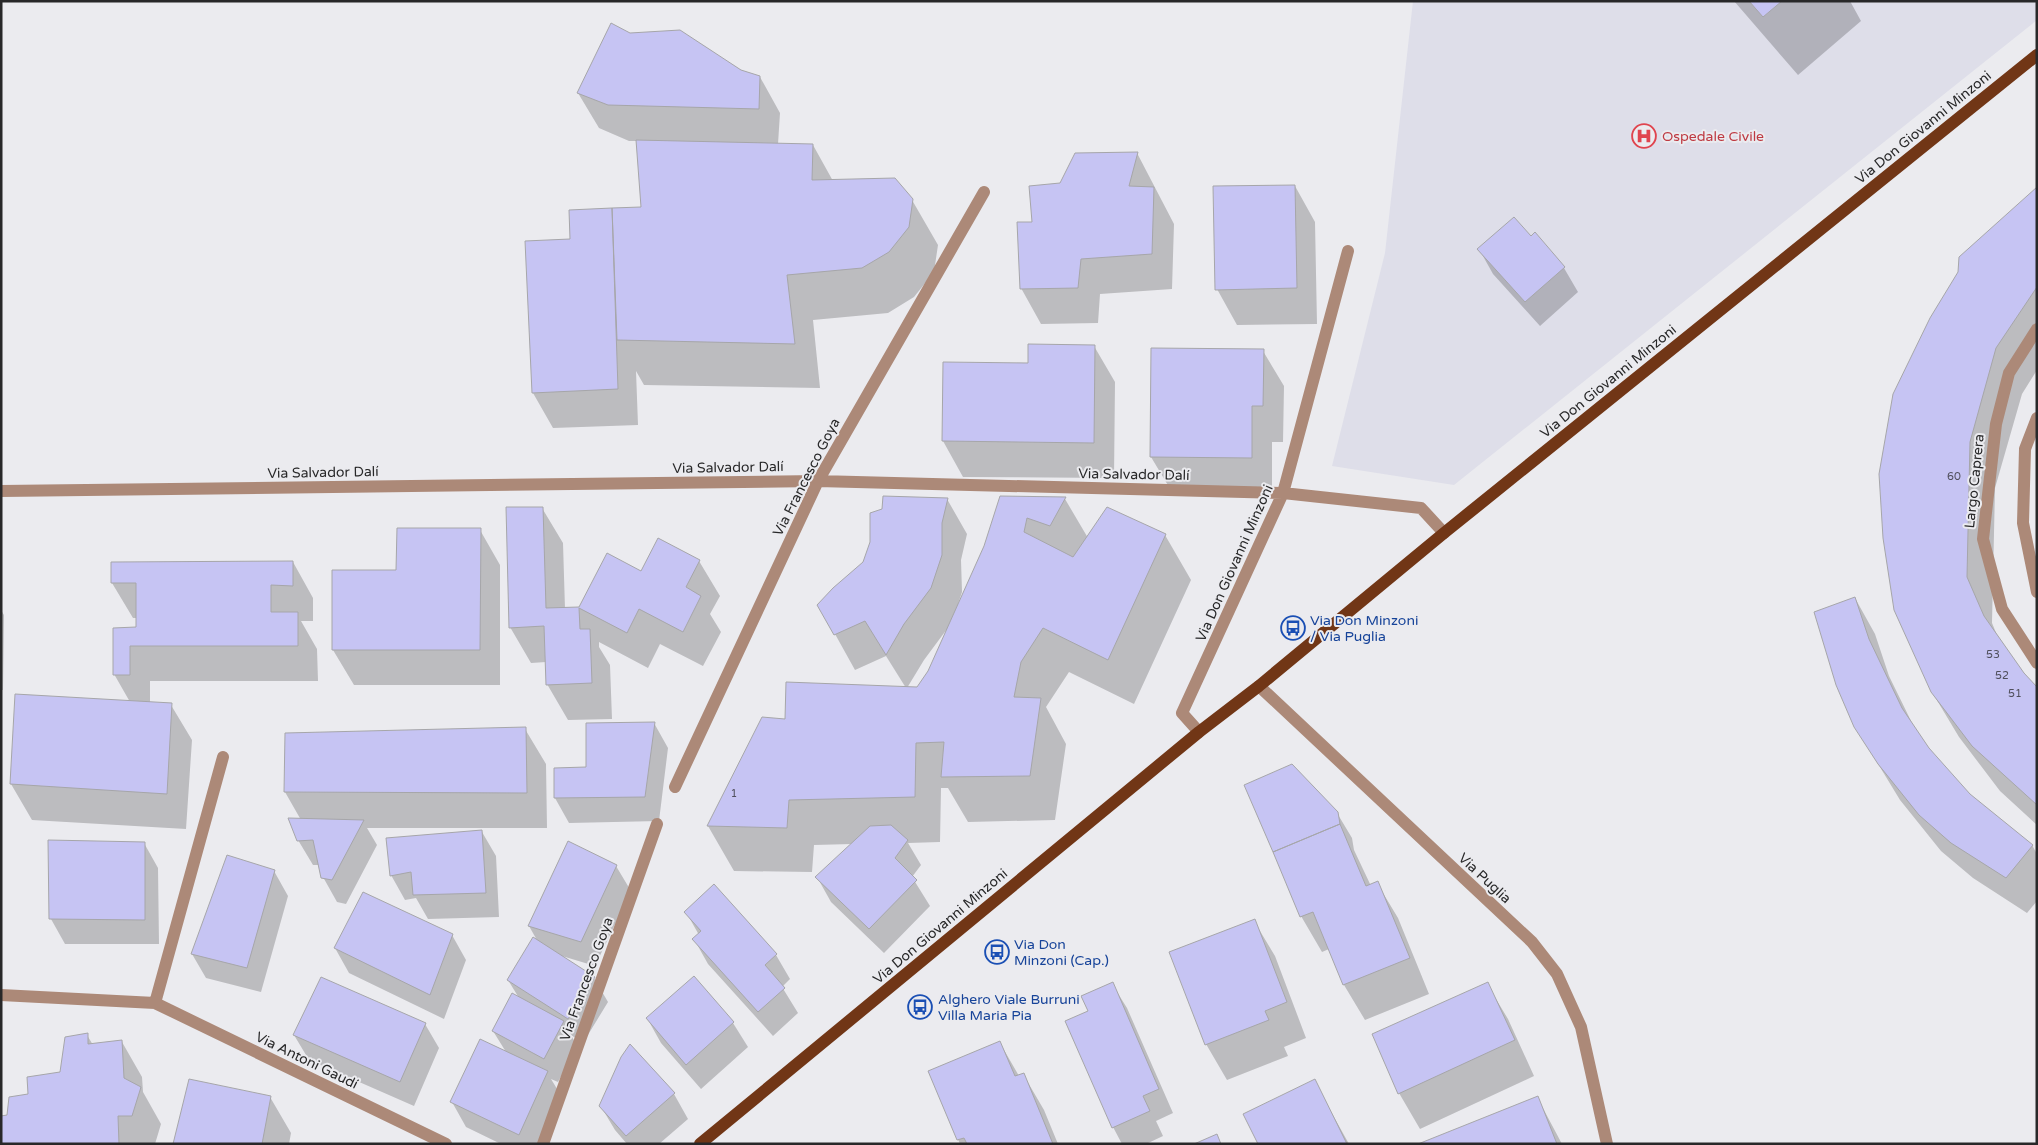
<svg xmlns="http://www.w3.org/2000/svg" width="2038" height="1145" viewBox="0 0 2038 1145" font-family="'Varela Round',sans-serif">
<style>
.built{fill:#dedee9}
.shadow{fill:#0003;fill-rule:evenodd}
.building{fill:#c6c4f3;stroke:#a6a6a9}
.lines{fill:none;stroke-linecap:round;stroke-linejoin:round}
.minor{stroke:#ac8978;stroke-width:12}
.major{stroke:#713616;stroke-width:12}
.labels{text-anchor:middle;stroke-width:4;stroke-linejoin:round;paint-order:stroke}
.number-label{font-size:11px;fill:#504f5c}
.street-label{font-size:14px;fill:#282829;stroke:#ebebef}
.health-label{font-size:14px;fill:#be3a42;stroke:#ebebef;text-anchor:start}
.transit-label{font-size:14px;fill:#164399;stroke:#ebebef;text-anchor:start}
</style>
<rect width="100%" height="100%" fill="#ebebef"/>
<path class="built" d="M 1413,1 L 2037,1 L 2037,20 L 1454,485 L 1332,466 L 1385,253 Z"/>
<path class="shadow" d="M 1734,1 L 1850,1 L 1861,21 L 1798,75 Z
M 630,34 L 760,77 L 780,113 L 778,144 L 813,145 L 833,181 L 912,200 L 938,245 L 934,272 L 914,297 L 888,313 L 813,320 L 820,388 L 644,385 L 636,371 L 638,425 L 553,428 L 533,393 L 571,240 L 570,211 L 642,208 L 637,141 L 629,141 L 599,128 L 578,93 Z
M 1137,153 L 1174,224 L 1172,289 L 1100,294 L 1098,323 L 1041,324 L 1021,288 L 1033,223 L 1061,184 Z
M 1295,186 L 1315,222 L 1317,324 L 1237,325 L 1217,289 Z
M 2037,189 L 2037,370 L 2022,394 L 1995,488 L 1992,623 L 1999,640 L 2024,674 L 2037,688 L 2037,825 L 2000,791 L 1959,737 L 1932,692 L 1896,610 Z
M 1531,238 L 1564,268 L 1578,292 L 1540,326 L 1493,274 L 1479,249 Z
M 1094,346 L 1115,382 L 1114,478 L 963,477 L 943,441 L 1029,364 Z
M 1263,351 L 1284,386 L 1283,442 L 1272,442 L 1272,494 L 1172,492 L 1151,457 Z
M 1001,497 L 1065,499 L 1088,538 L 1165,535 L 1191,580 L 1134,704 L 1069,672 L 1046,707 L 1066,744 L 1055,820 L 968,822 L 948,788 L 941,788 L 940,842 L 908,843 L 921,865 L 912,877 L 930,906 L 884,953 L 831,902 L 817,877 L 852,844 L 814,845 L 812,872 L 734,871 L 708,826 L 763,719 L 786,720 L 906,688 L 886,656 L 855,670 L 835,634 L 947,499 L 967,534 L 961,560 L 962,592 L 958,604 L 959,604 L 985,546 ZM 947,629 L 929,672 L 917,688 L 907,688 L 924,660 Z
M 542,508 L 563,543 L 565,609 L 580,608 L 641,572 L 699,561 L 720,596 L 710,614 L 721,632 L 703,666 L 660,644 L 648,668 L 599,642 L 599,647 L 610,665 L 612,719 L 568,720 L 547,684 L 546,662 L 531,663 L 510,627 Z
M 480,530 L 500,565 L 500,685 L 354,685 L 333,650 L 398,572 Z
M 293,562 L 313,598 L 313,621 L 301,621 L 317,649 L 318,681 L 150,681 L 150,703 L 171,705 L 192,740 L 186,829 L 32,820 L 11,784 L 130,702 L 114,674 L 138,629 L 138,618 L 133,618 L 112,583 Z
M 1855,598 L 1875,634 L 1889,676 L 1913,725 L 1928,749 L 1969,795 L 2032,845 L 2037,854 L 2037,901 L 2027,913 L 1973,878 L 1941,851 L 1900,800 L 1855,726 Z
M 1,610 L 4,615 L 3,690 L 1,690 Z
M 654,723 L 668,748 L 659,821 L 569,823 L 555,798 L 588,768 Z
M 525,729 L 546,764 L 547,828 L 367,828 L 377,845 L 346,904 L 337,902 L 323,877 L 320,865 L 313,865 L 298,840 L 301,820 L 285,792 Z
M 1337,813 L 1352,838 L 1354,850 L 1371,886 L 1377,883 L 1398,918 L 1429,994 L 1365,1020 L 1344,985 L 1329,949 L 1322,952 L 1301,916 Z
M 482,832 L 496,856 L 499,917 L 428,919 L 416,898 L 405,900 L 391,875 Z
M 144,843 L 158,868 L 159,944 L 65,944 L 51,919 Z
M 616,866 L 631,891 L 595,966 L 562,956 L 594,978 L 608,1002 L 583,1043 L 571,1035 L 577,1046 L 558,1082 L 551,1079 L 562,1097 L 540,1144 L 501,1144 L 466,1127 L 452,1102 L 506,1052 L 493,1031 L 519,998 L 508,980 L 538,942 L 529,926 Z
M 274,871 L 288,896 L 261,992 L 206,978 L 192,954 Z
M 686,912 L 776,955 L 790,979 L 782,987 L 798,1013 L 773,1036 L 708,964 L 694,939 L 699,935 Z
M 1254,921 L 1275,956 L 1306,1038 L 1284,1047 L 1288,1056 L 1227,1080 L 1206,1044 Z
M 452,935 L 466,960 L 444,1019 L 349,973 L 335,948 Z
M 1112,984 L 1127,1008 L 1173,1113 L 1156,1121 L 1163,1136 L 1146,1144 L 1122,1144 L 1113,1127 L 1090,1012 Z
M 1487,984 L 1508,1019 L 1534,1076 L 1420,1129 L 1399,1093 Z
M 647,1018 L 733,1023 L 748,1047 L 701,1089 L 661,1043 Z
M 425,1024 L 439,1048 L 414,1106 L 309,1060 L 294,1035 Z
M 87,1035 L 93,1045 L 122,1042 L 142,1077 L 143,1092 L 161,1124 L 155,1144 L 1,1144 L 8,1116 L 29,1095 L 61,1073 Z
M 1000,1043 L 1019,1076 L 1023,1074 L 1044,1110 L 1058,1144 L 960,1144 L 929,1072 Z
M 1314,1081 L 1349,1144 L 1259,1144 Z
M 674,1094 L 688,1119 L 659,1144 L 627,1144 L 615,1130 L 600,1105 Z
M 270,1097 L 291,1133 L 289,1144 L 174,1144 Z
M 1537,1097 L 1562,1144 L 1421,1144 Z"/>
<path class="building" d="M 1749,1 L 1782,1 L 1763,17 Z
M 611,23 L 630,33 L 680,30 L 741,70 L 760,76 L 759,109 L 608,105 L 577,93 Z
M 636,140 L 813,144 L 812,180 L 895,178 L 913,199 L 909,227 L 889,252 L 862,268 L 787,275 L 795,344 L 617,340 L 612,208 L 641,207 Z
M 1138,152 L 1129,186 L 1154,187 L 1152,254 L 1081,259 L 1078,288 L 1020,289 L 1017,222 L 1032,222 L 1029,186 L 1060,183 L 1075,153 Z
M 1295,185 L 1297,288 L 1215,290 L 1213,186 Z
M 2037,187 L 2037,287 L 1996,348 L 1970,442 L 1967,577 L 1984,616 L 2024,673 L 2037,687 L 2037,805 L 1972,746 L 1931,692 L 1894,610 L 1883,538 L 1879,474 L 1893,394 L 1930,318 L 1958,272 L 1959,257 Z
M 612,208 L 618,389 L 532,393 L 525,241 L 570,239 L 569,210 Z
M 1514,217 L 1531,236 L 1535,232 L 1565,267 L 1525,302 L 1477,249 Z
M 1028,344 L 1095,345 L 1094,443 L 942,441 L 943,362 L 1028,363 Z
M 1151,348 L 1264,349 L 1263,406 L 1252,406 L 1252,458 L 1150,457 Z
M 883,496 L 948,498 L 942,523 L 942,555 L 931,588 L 904,624 L 886,655 L 865,621 L 834,635 L 817,605 L 833,588 L 863,562 L 870,542 L 870,513 L 882,509 Z
M 1000,496 L 1066,497 L 1050,526 L 1027,518 L 1024,532 L 1073,557 L 1107,507 L 1166,534 L 1108,660 L 1043,628 L 1021,662 L 1014,697 L 1041,698 L 1030,776 L 941,777 L 944,742 L 916,743 L 915,797 L 789,800 L 787,828 L 707,826 L 762,717 L 785,719 L 786,682 L 917,687 L 928,671 L 984,546 Z
M 506,507 L 543,507 L 546,608 L 579,607 L 607,553 L 641,571 L 658,538 L 700,560 L 686,587 L 701,596 L 683,632 L 639,609 L 627,633 L 579,608 L 580,629 L 590,629 L 592,683 L 546,685 L 544,626 L 509,628 Z
M 397,528 L 481,528 L 480,650 L 332,650 L 332,570 L 396,570 Z
M 293,561 L 293,586 L 271,585 L 271,612 L 298,612 L 298,646 L 130,646 L 130,675 L 113,675 L 113,628 L 136,627 L 136,583 L 111,583 L 111,562 Z
M 1855,597 L 1869,639 L 1902,708 L 1929,748 L 1970,794 L 2033,845 L 2006,878 L 1951,843 L 1919,815 L 1878,764 L 1854,727 L 1836,685 L 1814,612 Z
M 15,694 L 172,703 L 167,794 L 10,784 Z
M 655,722 L 645,797 L 554,798 L 554,768 L 586,767 L 586,723 Z
M 526,727 L 527,793 L 284,792 L 285,733 Z
M 1292,764 L 1338,812 L 1340,824 L 1273,852 L 1244,785 Z
M 288,818 L 364,820 L 332,880 L 321,878 L 313,840 L 297,841 Z
M 1340,824 L 1366,886 L 1378,881 L 1410,958 L 1343,985 L 1313,912 L 1300,917 L 1273,852 Z
M 891,825 L 908,840 L 895,858 L 917,880 L 869,929 L 815,877 L 870,826 Z
M 482,830 L 486,893 L 413,895 L 411,872 L 390,876 L 386,838 Z
M 48,840 L 145,842 L 145,920 L 49,919 Z
M 568,841 L 617,865 L 581,942 L 528,926 Z
M 227,855 L 275,870 L 247,968 L 191,954 Z
M 714,884 L 777,954 L 765,965 L 785,988 L 758,1012 L 692,939 L 701,931 L 684,912 Z
M 363,892 L 453,934 L 430,995 L 334,948 Z
M 1255,919 L 1287,1002 L 1265,1011 L 1269,1020 L 1205,1045 L 1169,952 Z
M 533,937 L 595,977 L 568,1019 L 507,980 Z
M 694,976 L 734,1022 L 686,1065 L 646,1018 Z
M 321,977 L 426,1023 L 400,1082 L 293,1035 Z
M 1113,982 L 1159,1089 L 1143,1096 L 1150,1111 L 1112,1128 L 1065,1021 L 1088,1011 L 1081,996 Z
M 1488,982 L 1515,1040 L 1398,1094 L 1372,1034 Z
M 512,993 L 564,1021 L 544,1059 L 492,1031 Z
M 88,1033 L 88,1044 L 122,1040 L 124,1078 L 141,1087 L 132,1116 L 118,1116 L 119,1144 L 1,1144 L 1,1116 L 7,1115 L 9,1097 L 28,1094 L 27,1077 L 60,1072 L 65,1037 Z
M 480,1039 L 548,1071 L 519,1135 L 450,1102 Z
M 1000,1041 L 1015,1076 L 1024,1073 L 1053,1144 L 967,1144 L 964,1138 L 957,1140 L 928,1071 Z
M 630,1044 L 675,1093 L 626,1136 L 599,1106 L 621,1057 Z
M 189,1079 L 271,1096 L 262,1144 L 173,1144 Z
M 1315,1079 L 1347,1144 L 1258,1144 L 1243,1114 Z
M 1538,1096 L 1557,1144 L 1418,1144 Z
M 1217,1134 L 1221,1144 L 1194,1144 Z"/>
<g class="lines">
<path class="minor" d="M 2037,329 L 2009,373 L 1996,424 L 1983,539 L 2002,609 L 2037,663
M 2037,418 L 2025,449 L 2023,523 L 2037,592
M 1,491 L 818,481 L 1283,493 L 1421,508 L 1444,533
M 1259,686 L 1532,942 L 1557,974 L 1581,1027 L 1607,1144
M 1199,732 L 1182,713 L 1283,493 L 1348,251
M 675,787 L 818,481 L 984,192
M 1,995 L 155,1003 L 446,1144
M 155,1003 L 223,757
M 543,1144 L 657,824"/>
<path class="major" d="M 700,1144 L 1199,732 L 1259,686 L 1444,533 L 2037,55"/>
</g>
<defs>
<g id="hospital-ring" transform="scale(1.25)"><circle r="9.5" fill="#ebebef" stroke="#e0444e" stroke-width="1.5"/><path d="M-5-5h3v3.5h4V-5h3V5h-3V1.5h-4V5h-3Z" fill="#e0444e"/></g>
<g id="bus-ring" transform="scale(1.25)"><circle r="9.5" fill="#ebebef" stroke="#1a4fb4" stroke-width="1.5"/><path d="M-5-6H5V4H4V6H2V4H-2V6H-4V4H-5ZM-3.5-4V0h7V-4ZM-3.5 1.2v1.5H-2V1.2ZM2 1.2v1.5H3.5V1.2Z" fill="#1a4fb4"/></g>
</defs>
<g fill-rule="evenodd">
<use href="#hospital-ring" x="1644" y="136"/>
<use href="#bus-ring" x="1293" y="628"/>
<use href="#bus-ring" x="997" y="952"/>
<use href="#bus-ring" x="920" y="1007"/>
</g>
<g class="labels">
<g class="number-label">
<text x="1954" y="480">60</text>
<text x="1993" y="658">53</text>
<text x="2002" y="679">52</text>
<text x="2015" y="697">51</text>
<text x="734" y="797">1</text>
</g>
<g class="street-label">
<text transform="translate(1923 127) rotate(-39)" y="5">Via Don Giovanni Minzoni</text>
<text transform="translate(1608 381) rotate(-39)" y="5">Via Don Giovanni Minzoni</text>
<text transform="translate(728 467) rotate(-1)" y="5">Via Salvador Dalí</text>
<text transform="translate(323 472) rotate(-1)" y="5">Via Salvador Dalí</text>
<text transform="translate(1134 474) rotate(1)" y="5">Via Salvador Dalí</text>
<text transform="translate(806 477) rotate(-63)" y="5">Via Francesco Goya</text>
<text transform="translate(1974 481) rotate(-84)" y="5">Largo Caprera</text>
<text transform="translate(1234 563) rotate(-66)" y="5">Via Don Giovanni Minzoni</text>
<text transform="translate(1485 878) rotate(43)" y="5">Via Puglia</text>
<text transform="translate(940 926) rotate(-40)" y="5">Via Don Giovanni Minzoni</text>
<text transform="translate(586 979) rotate(-70)" y="5">Via Francesco Goya</text>
<text transform="translate(307 1060) rotate(26)" y="5">Via Antoni Gaudí</text>
</g>
<g class="health-label">
<text x="1662" y="141">Ospedale Civile</text>
</g>
<g class="transit-label">
<text x="1310" y="625">Via Don Minzoni<tspan x="1310" dy="16">/ Via Puglia</tspan></text>
<text x="1014" y="949">Via Don<tspan x="1014" dy="16">Minzoni (Cap.)</tspan></text>
<text x="938" y="1004">Alghero Viale Burruni<tspan x="938" dy="16">Villa Maria Pia</tspan></text>
</g>
</g>
<rect width="2038" height="1145" fill="none" stroke="#282829" stroke-width="5"/>
</svg>
